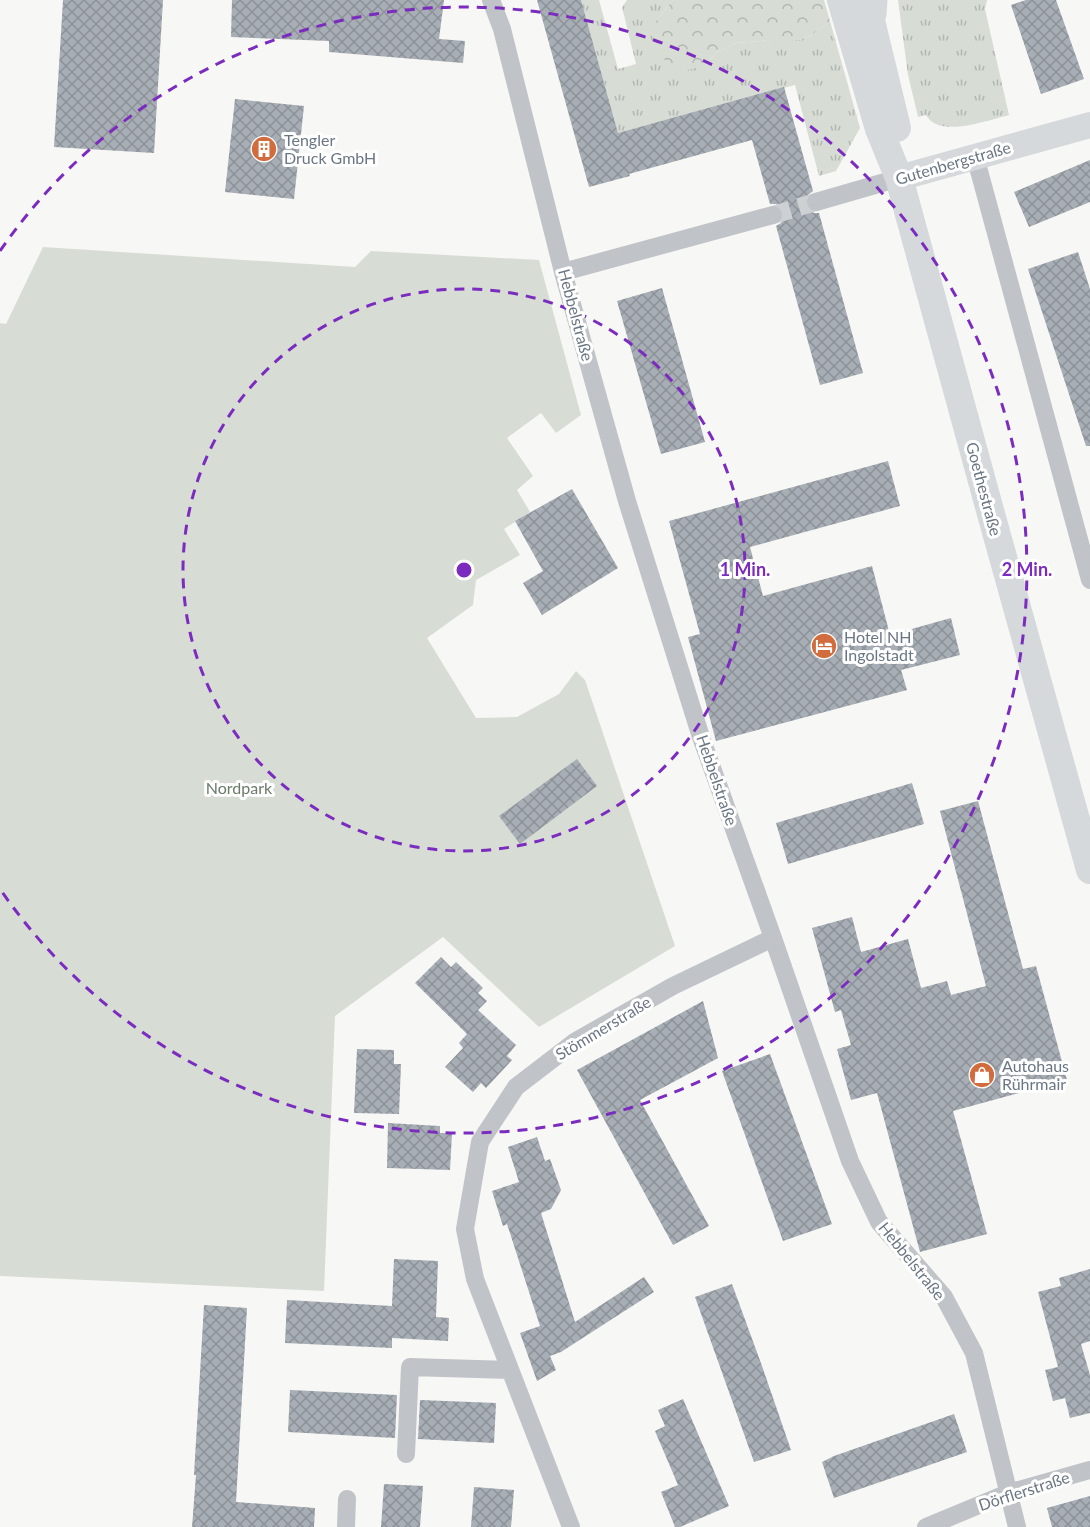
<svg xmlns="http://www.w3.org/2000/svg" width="1090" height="1527" viewBox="0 0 1090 1527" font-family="Lato,sans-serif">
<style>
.grass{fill:url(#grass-tufts)}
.forest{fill:url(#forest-crowns)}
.park{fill:#d7dcd5}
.building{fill:url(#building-cross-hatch)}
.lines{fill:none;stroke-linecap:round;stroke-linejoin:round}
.street-tunnel{stroke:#cdd1d3;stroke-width:18;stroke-dasharray:18 9;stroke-linecap:butt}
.street{stroke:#c0c3c7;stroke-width:18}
.secondary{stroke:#d5d9dc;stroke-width:26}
.primary{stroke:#d5d9dc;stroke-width:28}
.highway{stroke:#d5d9dc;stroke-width:33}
.ring{fill:none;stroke:#7b2cbf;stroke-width:3;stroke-dasharray:10 8}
.labels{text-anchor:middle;stroke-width:6;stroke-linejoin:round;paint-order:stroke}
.poi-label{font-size:16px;fill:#6a7683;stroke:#fff;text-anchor:start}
.street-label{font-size:16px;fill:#6a7683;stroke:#fff}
.park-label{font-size:16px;fill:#6a7b68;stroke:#fff}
.centre{fill:#7b2cbf;stroke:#fff;stroke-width:3}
.ring-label{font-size:18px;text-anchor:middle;font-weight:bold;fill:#7b2cbf;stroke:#fff;stroke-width:6;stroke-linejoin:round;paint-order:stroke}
</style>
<defs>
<pattern id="grass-tufts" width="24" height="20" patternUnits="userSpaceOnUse" patternTransform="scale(1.5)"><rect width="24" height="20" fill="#d7dcd5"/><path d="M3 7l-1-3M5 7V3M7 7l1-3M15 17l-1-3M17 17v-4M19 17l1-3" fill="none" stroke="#b2b7b2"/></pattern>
<pattern id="forest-crowns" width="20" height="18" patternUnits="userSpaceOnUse" patternTransform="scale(1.5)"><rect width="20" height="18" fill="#d7dcd5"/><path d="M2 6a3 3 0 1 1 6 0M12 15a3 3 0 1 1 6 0" fill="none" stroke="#b2b7b2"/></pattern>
<pattern id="building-cross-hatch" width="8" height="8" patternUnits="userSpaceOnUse" patternTransform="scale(1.5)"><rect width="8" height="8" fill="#a8aeb5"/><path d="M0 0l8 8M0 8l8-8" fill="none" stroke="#8d9299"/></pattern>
</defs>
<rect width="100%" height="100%" fill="#f7f8f5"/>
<path class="grass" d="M 581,0 L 599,0 L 618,69 L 636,64 L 622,7 L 627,0 L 673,0 L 657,20 L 705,66 L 717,52 L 736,43 L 772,40 L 799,40 L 810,36 L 830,21 L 860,128 L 836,171 L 819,176 L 795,85 L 618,133 Z
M 898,0 L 987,0 L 985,9 L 1009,115 C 988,120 939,139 926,115 L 918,117 L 908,75 Z"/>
<path class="forest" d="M 673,0 L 824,0 L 830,21 L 810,36 L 799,40 L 772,40 L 736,43 L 717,52 L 705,66 L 682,71 L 667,64 L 654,40 L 651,30 L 657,20 Z"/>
<path class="park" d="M 43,247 L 355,267 L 371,251 L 539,260 L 581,415 L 556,433 L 541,413 L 507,438 L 533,476 L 517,490 L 530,512 L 504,529 L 520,555 L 476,580 L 473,605 L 427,638 L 476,718 L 517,717 L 559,694 L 576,671 L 585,680 L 675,946 L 539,1027 L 443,937 L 335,1016 L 324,1291 L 0,1276 L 0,323 L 6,324 Z"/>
<path class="building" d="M 63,0 L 163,0 L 154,153 L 54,147 Z
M 232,0 L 444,0 L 439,39 L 465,41 L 463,63 L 329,52 L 329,41 L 231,37 Z
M 537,0 L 581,0 L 618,133 L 784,87 L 813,191 L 808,195 L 805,199 L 805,205 L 809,210 L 814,213 L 819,213 L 863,373 L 820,385 L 776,226 L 781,223 L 784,218 L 784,212 L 781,207 L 776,204 L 770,204 L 752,140 L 629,174 L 630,176 L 589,187 Z
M 1026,0 L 1056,0 L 1084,79 L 1041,94 L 1011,5 Z
M 235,99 L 304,106 L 294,199 L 225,192 Z
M 1090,160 L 1090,202 L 1029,227 L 1014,192 Z
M 1078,252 L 1090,289 L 1090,446 L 1086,446 L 1028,269 Z
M 662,288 L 705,442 L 661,454 L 617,301 Z
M 888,461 L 900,506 L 750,547 L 763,596 L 872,566 L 890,635 L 951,618 L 960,655 L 901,670 L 907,690 L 716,741 L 688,637 L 700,634 L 669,521 Z
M 572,489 L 618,568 L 542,615 L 523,583 L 543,571 L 515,521 Z
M 577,759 L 597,786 L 520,844 L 499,816 Z
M 912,783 L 924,824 L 788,864 L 776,823 Z
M 978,801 L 1023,969 L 1036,966 L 1067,1080 L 953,1111 L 987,1234 L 920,1252 L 877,1093 L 851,1100 L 837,1049 L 851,1045 L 841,1010 L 835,1012 L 812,928 L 852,917 L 861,952 L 908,939 L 921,988 L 947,981 L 951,995 L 986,986 L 940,811 Z
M 441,957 L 451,967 L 456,962 L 483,988 L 478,993 L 487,1001 L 478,1010 L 516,1045 L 507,1056 L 512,1060 L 486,1088 L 481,1083 L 473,1092 L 445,1067 L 463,1048 L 459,1043 L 467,1034 L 415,983 Z
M 703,1001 L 718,1058 L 640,1100 L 709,1226 L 673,1245 L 577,1070 Z
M 357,1049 L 394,1050 L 394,1064 L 401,1064 L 399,1114 L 354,1113 Z
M 770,1054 L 832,1224 L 783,1241 L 722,1071 Z
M 388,1123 L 440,1126 L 440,1133 L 452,1133 L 450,1170 L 387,1168 Z
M 537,1137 L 545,1161 L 550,1159 L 561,1190 L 551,1209 L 541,1213 L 575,1322 L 644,1277 L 654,1292 L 561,1352 L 550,1356 L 556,1370 L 537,1381 L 520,1333 L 540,1326 L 507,1224 L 503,1226 L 492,1191 L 519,1182 L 508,1147 Z
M 394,1259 L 438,1261 L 436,1317 L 449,1318 L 448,1341 L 392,1338 L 392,1348 L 285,1343 L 287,1300 L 392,1306 Z
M 1090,1269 L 1090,1341 L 1081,1344 L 1090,1375 L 1090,1413 L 1070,1418 L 1065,1398 L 1053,1401 L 1045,1370 L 1058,1367 L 1038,1292 L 1061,1286 L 1059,1278 Z
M 732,1284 L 762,1366 L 791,1450 L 754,1462 L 695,1297 Z
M 204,1305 L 247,1308 L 236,1502 L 315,1508 L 314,1527 L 192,1527 L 196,1475 L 194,1475 Z
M 290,1390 L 397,1395 L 395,1438 L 288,1432 Z
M 683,1399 L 729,1506 L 680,1527 L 675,1527 L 661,1492 L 678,1485 L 655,1431 L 665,1426 L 658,1410 Z
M 420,1400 L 496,1403 L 494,1443 L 418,1439 Z
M 954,1414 L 967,1452 L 834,1498 L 822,1462 L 834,1456 Z
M 384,1484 L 423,1486 L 420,1527 L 381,1527 Z
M 474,1487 L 514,1490 L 511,1527 L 471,1527 Z
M 1090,1496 L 1090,1527 L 1052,1527 L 1047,1508 Z"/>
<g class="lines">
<path class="street-tunnel" d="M 773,215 L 816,202"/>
<path class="street" d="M 491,0 L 502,29 L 563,272 L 627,501 L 701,737 L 773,938 L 850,1161 L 879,1222 L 944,1297 L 974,1353 L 1017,1527
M 975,156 L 1090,580
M 816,202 L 899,178
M 563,272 L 773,215
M 406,1454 L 410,1367 L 510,1370
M 346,1527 L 347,1499
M 571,1527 L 475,1279 L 465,1229 L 480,1142 L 516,1087 L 576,1041 L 673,986 L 773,938
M 926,1527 L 1008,1493 L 1090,1470"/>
<path class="secondary" d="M 899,178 L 1090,125"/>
<path class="primary" d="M 841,0 L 879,129 L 899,178 L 991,514 L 1090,870
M 866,0 L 897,128"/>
<path class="highway" d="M 870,14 L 871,0"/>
</g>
<g class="ring">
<circle cx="464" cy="570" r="281"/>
<path d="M0 251A563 563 0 1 1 0 889"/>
</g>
<defs>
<g id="building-disc" transform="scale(1.35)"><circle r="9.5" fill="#d06c3d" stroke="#fff"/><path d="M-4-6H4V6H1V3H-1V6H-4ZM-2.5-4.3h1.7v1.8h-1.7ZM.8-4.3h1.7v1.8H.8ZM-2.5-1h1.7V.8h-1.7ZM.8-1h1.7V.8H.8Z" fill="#fff"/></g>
<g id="hotel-disc" transform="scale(1.35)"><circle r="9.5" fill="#d06c3d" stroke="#fff"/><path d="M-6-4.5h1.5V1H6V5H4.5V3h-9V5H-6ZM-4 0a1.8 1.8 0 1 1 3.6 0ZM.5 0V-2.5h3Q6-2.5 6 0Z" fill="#fff"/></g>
<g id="shop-disc" transform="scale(1.35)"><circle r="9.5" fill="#d06c3d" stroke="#fff"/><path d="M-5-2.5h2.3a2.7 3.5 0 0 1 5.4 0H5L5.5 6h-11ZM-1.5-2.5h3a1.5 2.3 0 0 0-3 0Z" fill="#fff"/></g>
</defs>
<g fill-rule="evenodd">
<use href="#building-disc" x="264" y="149"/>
<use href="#hotel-disc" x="824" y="646"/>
<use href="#shop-disc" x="982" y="1075"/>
</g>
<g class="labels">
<g class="poi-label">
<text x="284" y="146">Tengler<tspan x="284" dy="18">Druck GmbH</tspan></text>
<text x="844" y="643">Hotel NH<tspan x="844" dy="18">Ingolstadt</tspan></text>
<text x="1002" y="1072">Autohaus<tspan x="1002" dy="18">Rührmair</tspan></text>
</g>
<g class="street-label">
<text transform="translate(953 163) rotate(-16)" y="6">Gutenbergstraße</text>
<text transform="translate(576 315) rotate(75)" y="6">Hebbelstraße</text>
<text transform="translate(984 489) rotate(75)" y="6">Goethestraße</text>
<text transform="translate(717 780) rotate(71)" y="6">Hebbelstraße</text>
<text transform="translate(603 1028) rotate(-31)" y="6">Stömmerstraße</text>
<text transform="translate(912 1261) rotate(51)" y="6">Hebbelstraße</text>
<text transform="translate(1024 1491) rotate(-18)" y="6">Dörflerstraße</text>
</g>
<g class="park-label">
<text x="239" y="794">Nordpark</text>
</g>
</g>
<circle cx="464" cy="570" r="9" class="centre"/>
<g class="ring-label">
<text x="745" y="576">1 Min.</text>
<text x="1027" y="576">2 Min.</text>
</g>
</svg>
